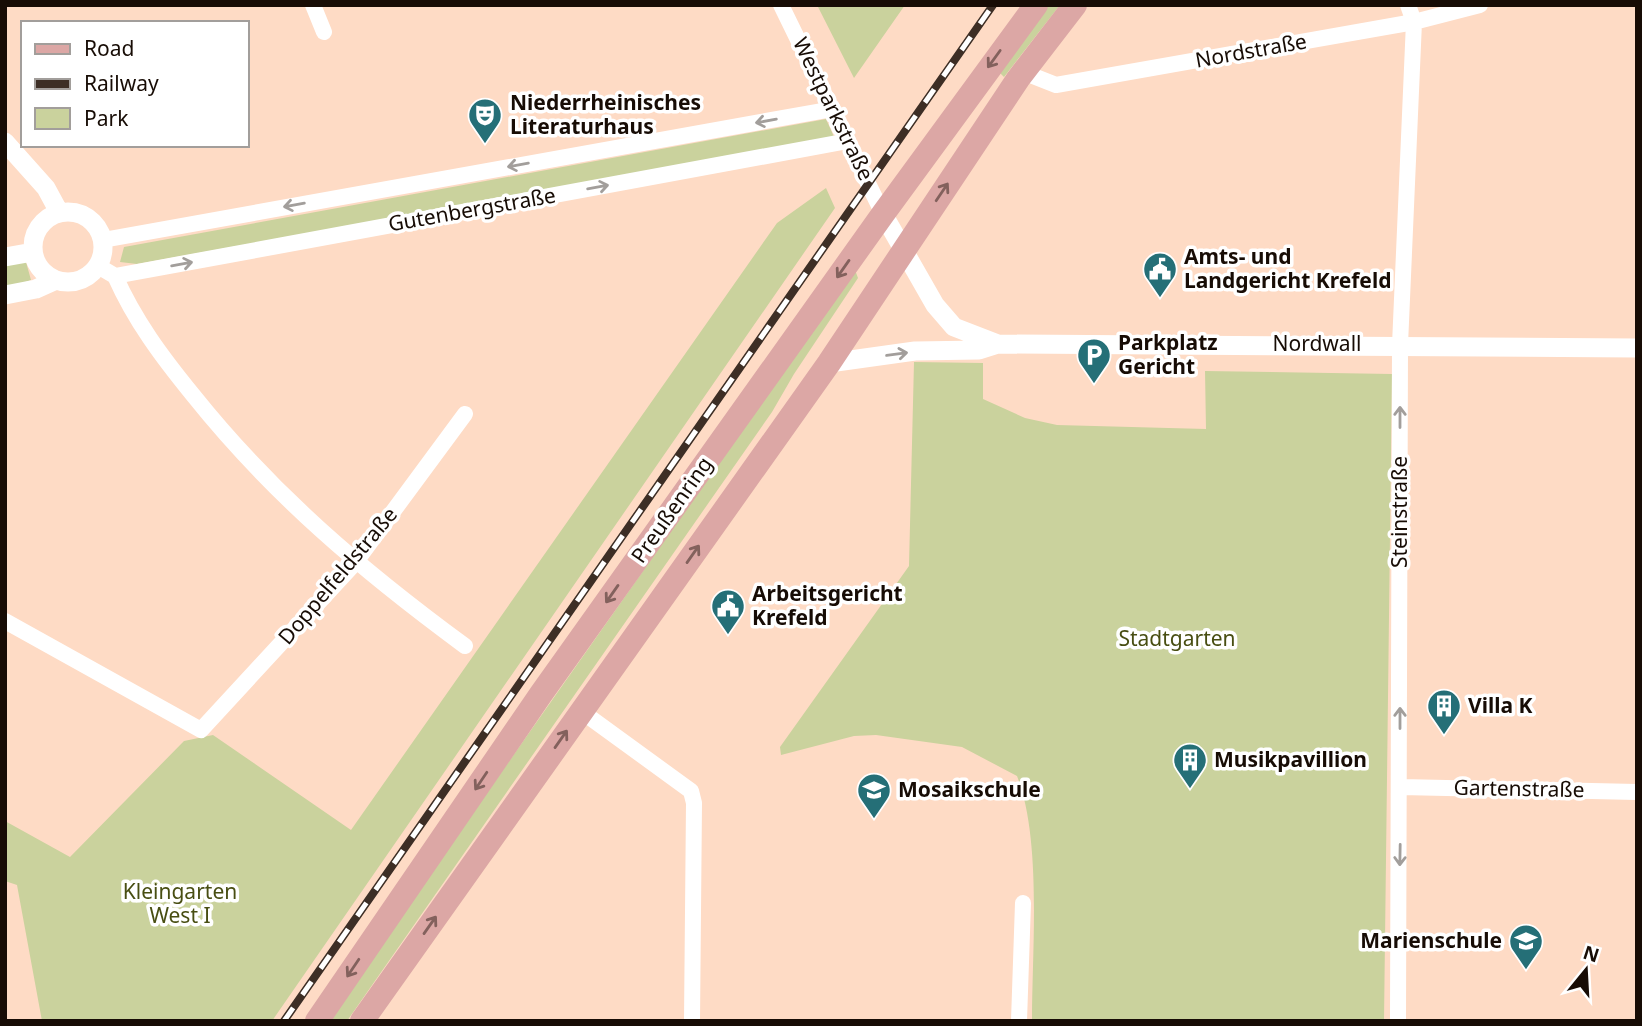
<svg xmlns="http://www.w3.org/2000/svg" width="1642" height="1026" viewBox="0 0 1642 1026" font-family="'Noto Sans',sans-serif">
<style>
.green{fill:#cad29d}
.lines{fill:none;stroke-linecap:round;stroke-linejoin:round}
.minor{stroke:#fff;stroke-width:16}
.tertiary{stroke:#fff;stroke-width:19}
.primary{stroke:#dca7a5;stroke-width:24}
.rail-casing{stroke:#3d2e25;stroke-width:8}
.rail{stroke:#fff;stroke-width:5;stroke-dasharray:16;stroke-linecap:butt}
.oneway{stroke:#83615d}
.oneway2{stroke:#a29e9b}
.labels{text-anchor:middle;stroke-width:7;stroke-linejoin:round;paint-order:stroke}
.street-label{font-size:21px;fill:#170c05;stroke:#fff}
.poi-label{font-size:21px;font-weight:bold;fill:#170c05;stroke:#fff;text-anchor:start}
.park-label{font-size:21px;fill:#484e12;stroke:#fff}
</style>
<rect width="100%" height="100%" fill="#fedbc5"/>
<path class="green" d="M 817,5 L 905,5 L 854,78 Z
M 1048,5 L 1060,5 L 1004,77 L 998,71 Z
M 826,119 L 835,139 L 137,264 L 120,262 L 124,247 Z
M 826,188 L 835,208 L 272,1021 L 42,1021 L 17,885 L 5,881 L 5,821 L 70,857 L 184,741 L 213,735 L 351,830 L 777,223 Z
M 26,262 L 31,280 L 5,289 L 5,265 Z
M 855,270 L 858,278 L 794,374 L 772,412 L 347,1021 L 331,1021 L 400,916 Z
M 914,362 L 983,363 L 983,399 L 1025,418 L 1057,425 L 1206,429 L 1205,371 L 1392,374 L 1384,1021 L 1032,1021 C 1032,950 1042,840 1017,776 L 962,747 L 876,735 L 854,736 L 781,755 L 780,747 L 909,566 Z"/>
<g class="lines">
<path class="minor" d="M 313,5 L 324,32
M 781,5 L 883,214
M 1023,72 L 1056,85 L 1414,22 L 1480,5
M 103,240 L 833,109
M 98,266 L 115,276 L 848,141
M 115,276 C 135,321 162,357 193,395 C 273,495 363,571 465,646
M 5,621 L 201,730 L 355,563 L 465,414
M 581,711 L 691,791 L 694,803 L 692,1021
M 1401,787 L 1637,792
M 1019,1021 L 1023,903
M 1398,1021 L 1400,345 L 1414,22 L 1408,5"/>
<path class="tertiary" d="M 5,142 L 46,188 L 59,212
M33 247a35 35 0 1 1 70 0a35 35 0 1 1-70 0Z
M 883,214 L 935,305 L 954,327 L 998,344
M 5,257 L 33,252
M 5,295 L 36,289 L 56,280
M 829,363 L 915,351 L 979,350 L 998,344 L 1637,348"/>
<path class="primary" d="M 317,1021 L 541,694 L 883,214 L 1036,5
M 362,1021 L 829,363 L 1018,79 L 1075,5"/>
<g class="rail-casing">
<path id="rail" d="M 284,1021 L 993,5"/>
</g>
<use href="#rail" class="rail"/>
</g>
<defs><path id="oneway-shaft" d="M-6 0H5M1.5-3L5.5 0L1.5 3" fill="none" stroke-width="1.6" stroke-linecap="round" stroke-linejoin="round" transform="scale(1.75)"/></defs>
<g class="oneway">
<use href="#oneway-shaft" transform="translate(994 59) rotate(126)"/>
<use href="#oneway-shaft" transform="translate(942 192) rotate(-56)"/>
<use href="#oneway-shaft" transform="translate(843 269) rotate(125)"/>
<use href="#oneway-shaft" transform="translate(693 554) rotate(-55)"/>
<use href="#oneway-shaft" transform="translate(612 594) rotate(125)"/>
<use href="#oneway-shaft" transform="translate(561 739) rotate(-55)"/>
<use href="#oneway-shaft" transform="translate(481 781) rotate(124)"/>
<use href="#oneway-shaft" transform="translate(430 925) rotate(-55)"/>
<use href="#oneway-shaft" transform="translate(353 968) rotate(124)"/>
</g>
<g class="oneway2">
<use href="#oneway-shaft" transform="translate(766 121) rotate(170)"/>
<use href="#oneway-shaft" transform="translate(518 165) rotate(170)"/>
<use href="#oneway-shaft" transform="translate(598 187) rotate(-10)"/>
<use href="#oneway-shaft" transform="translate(294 205) rotate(170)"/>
<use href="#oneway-shaft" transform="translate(182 264) rotate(-10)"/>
<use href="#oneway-shaft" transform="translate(897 354) rotate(-8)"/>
<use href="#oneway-shaft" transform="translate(1400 417) rotate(-90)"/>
<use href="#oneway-shaft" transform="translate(1400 718) rotate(-90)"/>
<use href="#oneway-shaft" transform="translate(1400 855) rotate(91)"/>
</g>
<defs>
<g id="theatre-pin" transform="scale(1.75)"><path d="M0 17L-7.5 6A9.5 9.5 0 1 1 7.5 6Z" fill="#256f77" stroke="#fff"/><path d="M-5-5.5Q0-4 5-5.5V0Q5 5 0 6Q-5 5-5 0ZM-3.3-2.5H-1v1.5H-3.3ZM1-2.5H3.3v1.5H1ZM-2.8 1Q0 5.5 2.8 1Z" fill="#fff"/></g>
<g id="civic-pin" transform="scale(1.75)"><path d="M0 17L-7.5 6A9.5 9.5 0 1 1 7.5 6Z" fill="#256f77" stroke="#fff"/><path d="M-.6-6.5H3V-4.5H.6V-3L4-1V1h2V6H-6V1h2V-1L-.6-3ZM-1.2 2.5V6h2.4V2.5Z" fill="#fff"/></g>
<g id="parking-pin" transform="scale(1.75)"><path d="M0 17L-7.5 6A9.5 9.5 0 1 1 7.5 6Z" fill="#256f77" stroke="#fff"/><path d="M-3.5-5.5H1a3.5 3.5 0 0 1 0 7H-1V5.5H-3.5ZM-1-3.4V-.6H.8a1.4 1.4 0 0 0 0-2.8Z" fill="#fff"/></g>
<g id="building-pin" transform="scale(1.75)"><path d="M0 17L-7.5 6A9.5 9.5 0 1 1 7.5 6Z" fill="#256f77" stroke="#fff"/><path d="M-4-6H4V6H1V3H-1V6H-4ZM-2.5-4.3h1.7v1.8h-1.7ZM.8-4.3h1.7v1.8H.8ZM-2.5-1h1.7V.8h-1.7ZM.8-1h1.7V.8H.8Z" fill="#fff"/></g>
<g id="school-pin" transform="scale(1.75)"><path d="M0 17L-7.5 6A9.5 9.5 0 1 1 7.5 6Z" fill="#256f77" stroke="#fff"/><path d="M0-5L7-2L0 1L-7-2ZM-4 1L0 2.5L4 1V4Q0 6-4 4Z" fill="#fff"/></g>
</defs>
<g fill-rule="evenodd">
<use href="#theatre-pin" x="485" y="115"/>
<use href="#civic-pin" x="1160" y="269"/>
<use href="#parking-pin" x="1094" y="355"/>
<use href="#civic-pin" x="728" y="606"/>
<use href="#building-pin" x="1444" y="706"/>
<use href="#building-pin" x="1190" y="760"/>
<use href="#school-pin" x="874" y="790"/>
<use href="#school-pin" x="1526" y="941"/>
</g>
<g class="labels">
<g class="street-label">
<text transform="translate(1251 51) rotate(-10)" y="7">Nordstraße</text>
<text transform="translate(833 109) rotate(64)" y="7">Westparkstraße</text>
<text transform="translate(472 210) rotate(-10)" y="7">Gutenbergstraße</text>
<text x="1317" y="351">Nordwall</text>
<text transform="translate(672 510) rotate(-55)" y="7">Preußenring</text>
<text transform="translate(1400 512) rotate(-90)" y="7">Steinstraße</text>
<text transform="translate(338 576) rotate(-50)" y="7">Doppelfeldstraße</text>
<text transform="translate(1519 789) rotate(1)" y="7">Gartenstraße</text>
</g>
<g class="poi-label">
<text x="510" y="110">Niederrheinisches<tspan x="510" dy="24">Literaturhaus</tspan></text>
<text x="1184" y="264">Amts- und<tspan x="1184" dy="24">Landgericht Krefeld</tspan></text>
<text x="1118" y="350">Parkplatz<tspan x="1118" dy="24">Gericht</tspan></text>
<text x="752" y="601">Arbeitsgericht<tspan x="752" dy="24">Krefeld</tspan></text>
<text x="1468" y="713">Villa K</text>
<text x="1214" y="767">Musikpavillion</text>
<text x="898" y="797">Mosaikschule</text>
<text x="1502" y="948" text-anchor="end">Marienschule</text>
</g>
<g class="park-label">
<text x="1177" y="646">Stadtgarten</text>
<text x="180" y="899">Kleingarten<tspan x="180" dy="24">West I</tspan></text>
</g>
</g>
<rect width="1642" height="1026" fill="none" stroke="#170c05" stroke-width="14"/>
<rect x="21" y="21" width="228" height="126" fill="#ffffff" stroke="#a29e9b" stroke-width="2"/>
<rect x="35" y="44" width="35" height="10" fill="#dca7a5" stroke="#a29e9b" stroke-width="2"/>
<text x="84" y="56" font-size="21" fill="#170c05">Road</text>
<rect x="35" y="79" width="35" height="10" fill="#3d2e25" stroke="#a29e9b" stroke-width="2"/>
<text x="84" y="91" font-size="21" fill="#170c05">Railway</text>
<rect x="35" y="108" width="35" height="21" fill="#cad29d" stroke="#a29e9b" stroke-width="2"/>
<text x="84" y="126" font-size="21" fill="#170c05">Park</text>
<g transform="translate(1586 970) rotate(18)" stroke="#ffffff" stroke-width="5" paint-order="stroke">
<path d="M0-5L12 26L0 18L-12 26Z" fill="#170c05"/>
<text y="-10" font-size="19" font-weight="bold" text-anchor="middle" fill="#170c05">N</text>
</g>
</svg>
